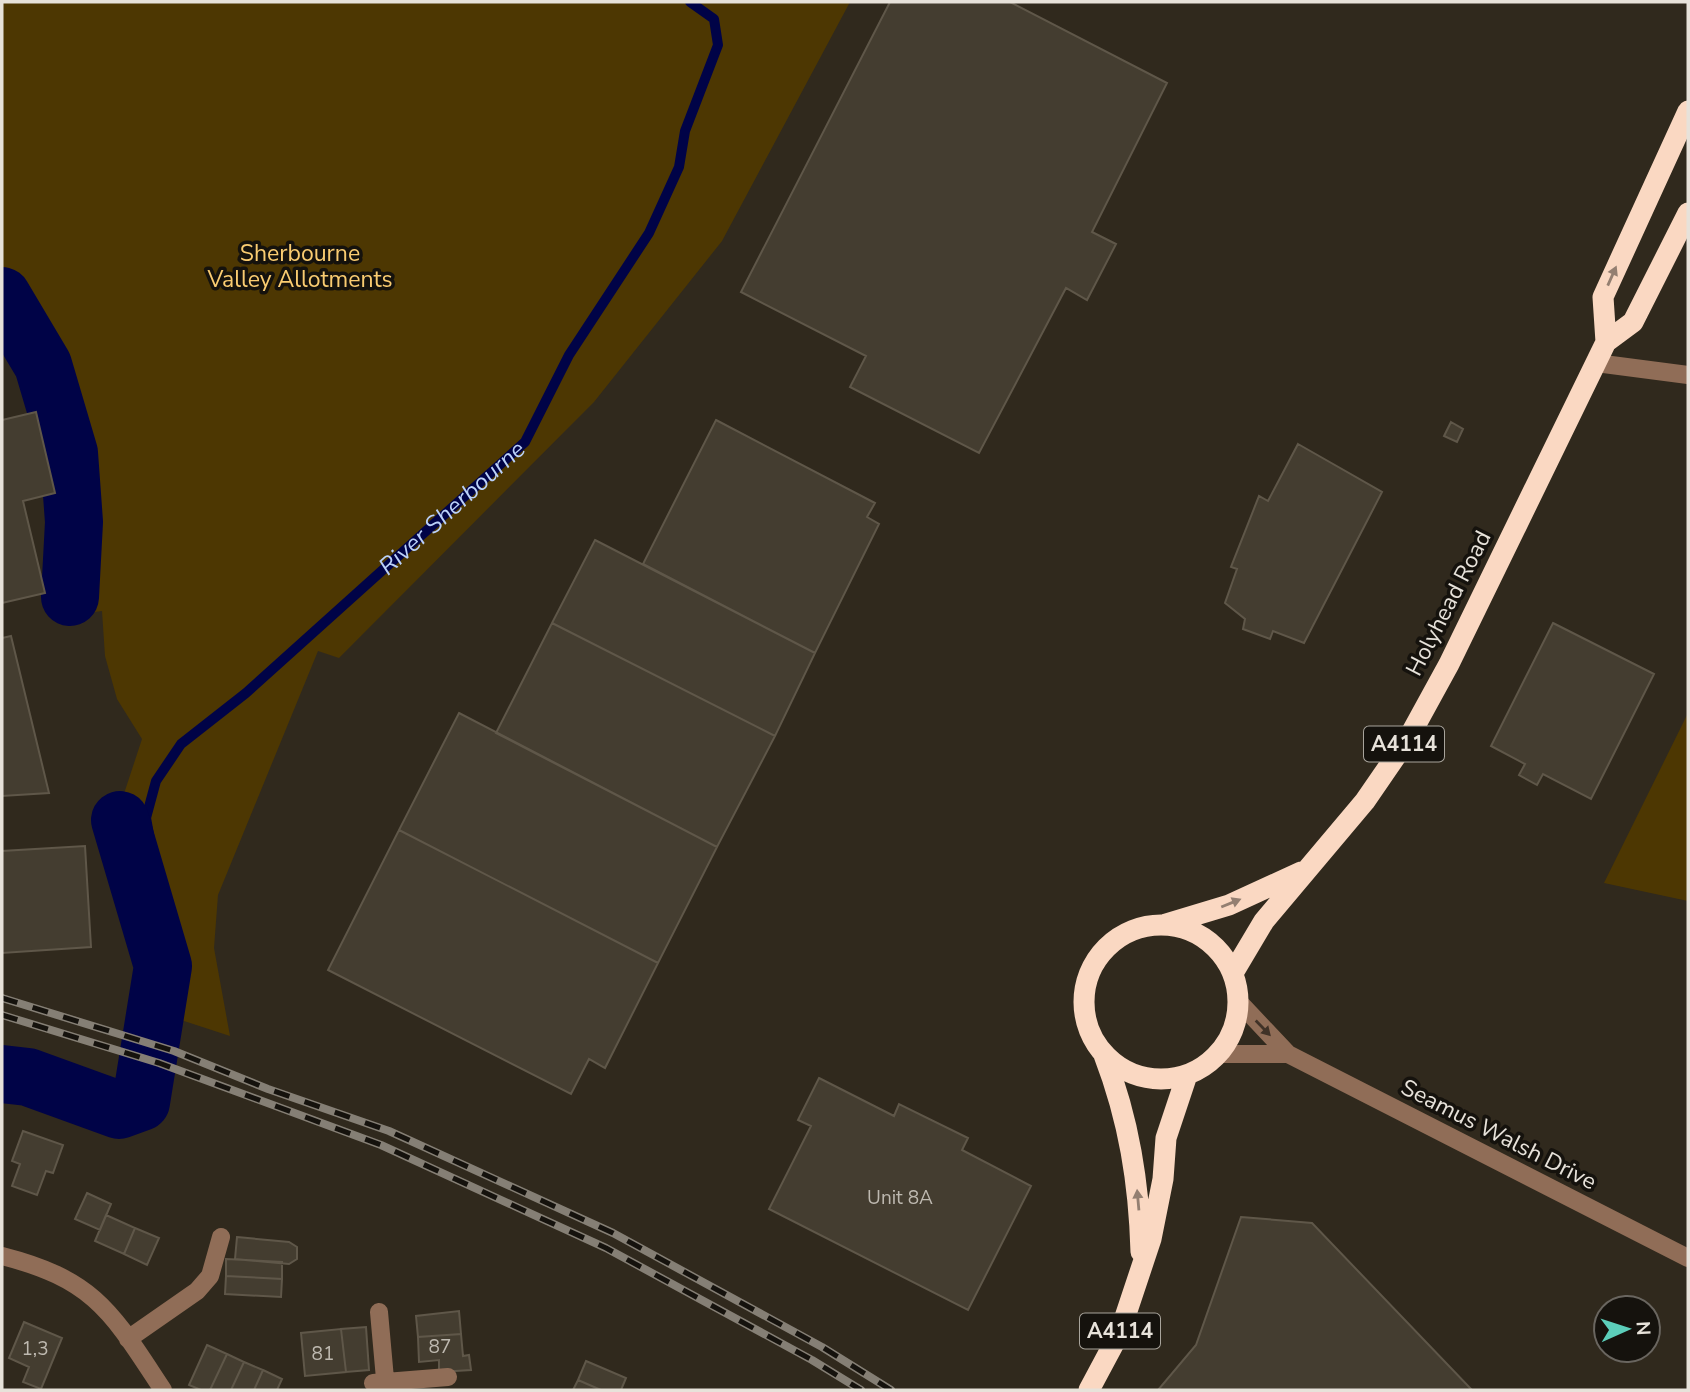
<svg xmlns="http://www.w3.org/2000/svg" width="1690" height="1392" viewBox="0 0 1690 1392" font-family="'Nunito Sans',sans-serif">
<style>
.green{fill:#4d3702}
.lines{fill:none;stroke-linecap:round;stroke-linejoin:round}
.stream{stroke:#000347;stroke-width:10}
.river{stroke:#000347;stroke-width:58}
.building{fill:#443d30;stroke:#5f5749;stroke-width:2}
.minor{stroke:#906d57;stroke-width:18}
.highway{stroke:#fad8c2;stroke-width:21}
.rail-casing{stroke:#857f75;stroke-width:8}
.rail{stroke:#15120d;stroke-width:5;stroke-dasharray:16;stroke-linecap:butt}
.oneway{fill:#937f71}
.oneway2{fill:#403227}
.labels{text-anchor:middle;stroke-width:7;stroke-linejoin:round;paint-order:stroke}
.number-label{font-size:19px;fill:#beb9b0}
.shield{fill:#15120d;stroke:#a8a49c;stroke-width:2}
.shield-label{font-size:21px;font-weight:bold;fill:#e7e2da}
.park-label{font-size:23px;fill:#facc71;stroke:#15120d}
.street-label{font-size:23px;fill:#e7e2da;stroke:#15120d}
.water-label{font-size:24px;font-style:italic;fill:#bbd1f9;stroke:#15120d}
</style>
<rect width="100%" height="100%" fill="#30291d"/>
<path class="green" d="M 2,2 L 850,2 L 722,241 L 594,402 L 339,658 L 318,651 L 218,895 L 214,948 L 230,1036 L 138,1006 L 146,964 L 114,824 L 142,739 L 117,699 L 105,656 L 102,611 L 79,614 L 80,505 L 74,437 L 53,360 L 2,273 Z
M 1688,713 L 1688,901 L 1604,883 Z"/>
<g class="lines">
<path class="stream" id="s1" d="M 163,966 L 174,949 L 176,933 L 152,851 L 146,818 L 156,781 L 181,744 L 246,693 L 525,442 L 569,355 L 649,233 L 679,167 L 685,131 L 718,45 L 714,19 L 690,2"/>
<path class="river" d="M 2,296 L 43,365 L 69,453 L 74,522 L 70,597
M 2,1074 L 28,1077 L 119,1110 L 141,1102 L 163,966 L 120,820"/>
</g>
<path class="building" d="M 890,2 L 1010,2 L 1167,83 L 1092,232 L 1116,244 L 1087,300 L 1066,288 L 979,453 L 850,387 L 866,356 L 741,292 Z
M 36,412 L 55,493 L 23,501 L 45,593 L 2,603 L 2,420 Z
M 716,420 L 875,503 L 867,517 L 879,524 L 815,653 L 643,564 Z
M 1451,422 L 1463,429 L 1457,442 L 1444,436 Z
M 1298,444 L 1382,492 L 1304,643 L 1273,631 L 1270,639 L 1243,629 L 1245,619 L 1225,603 L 1237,569 L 1231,567 L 1259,496 L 1268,501 Z
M 595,540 L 815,653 L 775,736 L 552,623 Z
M 552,623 L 775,736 L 717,847 L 496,733 Z
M 1553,623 L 1654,674 L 1591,799 L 1543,774 L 1537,785 L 1519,775 L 1525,764 L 1491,746 Z
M 11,636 L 49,793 L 2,796 L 2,638 Z
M 459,713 L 717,847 L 658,963 L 399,830 Z
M 399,830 L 658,963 L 605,1068 L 589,1059 L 571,1094 L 328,970 Z
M 85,846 L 91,947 L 2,953 L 2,851 Z
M 819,1078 L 894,1116 L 899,1104 L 968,1138 L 962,1150 L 1031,1186 L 968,1310 L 769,1209 L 811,1126 L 798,1120 Z
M 23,1131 L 63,1145 L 53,1173 L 46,1171 L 37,1195 L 12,1186 L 20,1164 L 12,1161 Z
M 87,1193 L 111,1204 L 100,1230 L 75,1219 Z
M 106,1215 L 135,1228 L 124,1254 L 95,1241 Z
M 1241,1217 L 1312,1223 L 1472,1390 L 1158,1390 L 1196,1345 Z
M 135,1228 L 159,1238 L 147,1265 L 124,1254 Z
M 237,1237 L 289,1242 L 297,1247 L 297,1259 L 289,1264 L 235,1259 Z
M 226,1259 L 282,1262 L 282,1279 L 226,1276 Z
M 226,1276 L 282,1279 L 281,1297 L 225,1294 Z
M 459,1311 L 461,1334 L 418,1337 L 416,1316 Z
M 24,1322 L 62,1338 L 41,1389 L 23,1382 L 29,1367 L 9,1358 Z
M 366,1327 L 369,1370 L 346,1372 L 341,1329 Z
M 341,1329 L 346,1372 L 305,1376 L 301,1333 Z
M 461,1334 L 463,1356 L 469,1355 L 471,1370 L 439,1372 L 439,1360 L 419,1362 L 418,1337 Z
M 207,1345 L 227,1354 L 210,1390 L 201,1390 L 189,1385 Z
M 227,1354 L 244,1362 L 231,1390 L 210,1390 Z
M 586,1361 L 626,1378 L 621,1390 L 601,1390 L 578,1380 Z
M 244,1362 L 263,1370 L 254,1390 L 231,1390 Z
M 263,1370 L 282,1379 L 277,1390 L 254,1390 Z
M 578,1380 L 601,1390 L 573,1390 Z"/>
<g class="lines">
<path class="minor" d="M 1596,363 L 1688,375
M 1238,1001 L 1288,1054 L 1688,1258
M 1218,1054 L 1288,1054
M 2,1256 C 96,1280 112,1313 163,1390
M 379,1312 L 386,1390
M 128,1339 L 197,1291 L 210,1276 L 221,1237
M 373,1383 L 448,1377"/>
<path class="highway" d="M 1606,342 L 1603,297 L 1688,111
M 1166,924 L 1229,905 L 1301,872
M1084 1002a77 77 0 1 1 154 0a77 77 0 1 1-154 0Z
M 1233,973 L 1264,921 L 1365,801 L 1409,737 L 1449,664 L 1606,342 L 1633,322 L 1688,213
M 1104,1055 C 1129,1120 1139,1183 1141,1252
M 1089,1390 L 1120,1332 L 1151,1239 L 1163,1179 L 1166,1138 L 1186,1078"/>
<g class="rail-casing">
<path id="rail" d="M 2,998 L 174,1051 L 268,1089 L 389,1131 L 613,1233 L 822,1347 L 891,1390
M 2,1015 L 159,1063 L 381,1145 L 606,1248 L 812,1360 L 861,1390"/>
</g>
<use href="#rail" class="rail"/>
</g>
<defs><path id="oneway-solid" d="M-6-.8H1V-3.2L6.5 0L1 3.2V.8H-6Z" transform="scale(1.75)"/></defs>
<g class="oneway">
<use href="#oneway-solid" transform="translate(1612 276) rotate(-66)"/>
<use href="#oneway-solid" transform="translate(1231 903) rotate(-22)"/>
<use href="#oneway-solid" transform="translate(1138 1200) rotate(-95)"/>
</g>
<use class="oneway2" href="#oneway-solid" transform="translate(1263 1028) rotate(46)"/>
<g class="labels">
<g class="number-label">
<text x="900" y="1204">Unit 8A</text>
<text x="440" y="1353">87</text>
<text x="35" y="1355">1,3</text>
<text x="323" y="1360">81</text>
</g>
<g class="shield">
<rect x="1364" y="726.5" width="80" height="35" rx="5"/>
<rect x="1080" y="1313.5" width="80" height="35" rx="5"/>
</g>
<g class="shield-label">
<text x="1404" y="751">A4114</text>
<text x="1120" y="1338">A4114</text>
</g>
<g class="park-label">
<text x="300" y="261">Sherbourne<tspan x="300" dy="26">Valley Allotments</tspan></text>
</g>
<g class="street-label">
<text transform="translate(1448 603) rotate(-63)" y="8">Holyhead Road</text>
<text transform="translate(1499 1134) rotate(27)" y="8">Seamus Walsh Drive</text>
</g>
<g class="water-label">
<text dy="8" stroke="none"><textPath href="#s1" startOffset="598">River Sherbourne</textPath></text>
</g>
</g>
<rect width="1690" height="1392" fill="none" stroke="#e7e2da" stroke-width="7"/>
<g transform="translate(1627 1329) rotate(87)"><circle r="33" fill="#15120d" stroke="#69655f" stroke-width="2"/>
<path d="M0-5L12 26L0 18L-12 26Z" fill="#5cceba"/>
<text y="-10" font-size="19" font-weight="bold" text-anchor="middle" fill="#e7e2da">N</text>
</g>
</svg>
